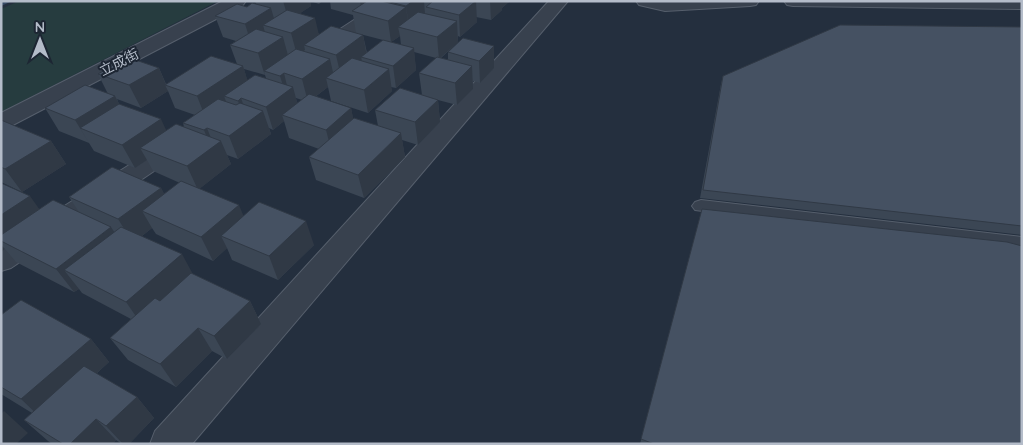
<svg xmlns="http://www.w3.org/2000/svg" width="1023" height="445" viewBox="0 0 1023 445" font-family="Quicksand,'Noto Sans SC',sans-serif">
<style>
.green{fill:#263c3f}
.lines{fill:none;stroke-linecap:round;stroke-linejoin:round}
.stream{fill:#394c67;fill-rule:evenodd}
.service-casing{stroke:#565f6c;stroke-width:2}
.minor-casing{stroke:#565f6c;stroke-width:2}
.tertiary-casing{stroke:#565f6c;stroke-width:2}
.service{fill:#38414e;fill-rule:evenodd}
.minor{fill:#38414e;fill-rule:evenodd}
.tertiary{fill:#38414e;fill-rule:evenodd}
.wall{fill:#3b4654;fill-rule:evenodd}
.shaded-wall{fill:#303945}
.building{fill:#455162;stroke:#303945}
.labels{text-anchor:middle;stroke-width:4;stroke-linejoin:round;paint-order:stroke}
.far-street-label{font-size:14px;fill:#b4bcc9;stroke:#1d2633}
</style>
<rect width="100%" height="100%" fill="#242f3e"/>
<path class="green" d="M 19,1 L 218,1 L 1,112 L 1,9 Z"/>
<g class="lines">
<path class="stream" d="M 11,1 L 10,2 L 1,6 L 1,2 Z"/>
<g class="service-casing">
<path id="service" d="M 701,200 L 1022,237 L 1022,251 L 695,210 L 692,206 L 695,202 Z"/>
</g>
<g class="minor-casing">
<path id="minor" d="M 383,1 L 405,1 L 402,5 L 325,56 L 318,58 L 311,56 L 308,52 L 311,48 Z
M 549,1 L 568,1 L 192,444 L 150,444 L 155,431 Z
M 180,136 L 188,138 L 192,143 L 188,148 L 11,268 L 1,271 L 1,246 L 172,138 Z"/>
</g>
<g class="tertiary-casing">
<path id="tertiary" d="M 223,1 L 246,1 L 243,5 L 9,127 L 1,129 L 1,113 Z
M 636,1 L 759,1 L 756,5 L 750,6 L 665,11 L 639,5 Z
M 784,1 L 1022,1 L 1022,9 L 793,6 L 787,5 Z"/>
</g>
<use href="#service" class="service"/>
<use href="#minor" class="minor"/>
<use href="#tertiary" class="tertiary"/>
</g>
<path class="wall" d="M 255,1 L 322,1 L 319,4 L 310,1 L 311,6 L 300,13 L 319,34 L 363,35 L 367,53 L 383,40 L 356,33 L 353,15 L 331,9 L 330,1 L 510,1 L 502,8 L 502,10 L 491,20 L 476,17 L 477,22 L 460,37 L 458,36 L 458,42 L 441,58 L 448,60 L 448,52 L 463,38 L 494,68 L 480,83 L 473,81 L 473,89 L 457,105 L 438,100 L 440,122 L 418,145 L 402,140 L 405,157 L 364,198 L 316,180 L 309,157 L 319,149 L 289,138 L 284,121 L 273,130 L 269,128 L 271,134 L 238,159 L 227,155 L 231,164 L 199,189 L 243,216 L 314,245 L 278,280 L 232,260 L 227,248 L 213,261 L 156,234 L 152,228 L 142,236 L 193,274 L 250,301 L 261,324 L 227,359 L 212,351 L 176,387 L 128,360 L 110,338 L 131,319 L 82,293 L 79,289 L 74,292 L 16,262 L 5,249 L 1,252 L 1,183 L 39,209 L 79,212 L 69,197 L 161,188 L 164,194 L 180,183 L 153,171 L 147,160 L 135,168 L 94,151 L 89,143 L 59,131 L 45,108 L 108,94 L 98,74 L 159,68 L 166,84 L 237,64 L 230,45 L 236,41 L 223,37 L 215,16 L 256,4 ZM 400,36 L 401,45 L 391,42 ZM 414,52 L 436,58 L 419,73 L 422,95 L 375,110 L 378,126 L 353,119 L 351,108 L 315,97 L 328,87 L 331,101 L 368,113 L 392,91 L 391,87 L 396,88 L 416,70 ZM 244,69 L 265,75 L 266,78 L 247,80 ZM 168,91 L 175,108 L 195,115 L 183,123 L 184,127 L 166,130 L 119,104 L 117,99 L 141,108 ZM 296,98 L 302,100 L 297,103 Z
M 1022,27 L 1022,235 L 700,198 L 721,84 L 723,76 Z
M 1,120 L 51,141 L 66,164 L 22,192 L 1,182 Z
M 700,218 L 1022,444 L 640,444 Z
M 1,315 L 91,339 L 109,362 L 96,374 L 137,397 L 154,418 L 129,444 L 122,444 L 116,440 L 113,444 L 52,444 L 48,441 L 24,420 L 32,413 L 1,394 Z"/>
<path class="shaded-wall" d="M 283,1 L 310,1 L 311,6 L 289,21 Z
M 360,1 L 374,1 L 362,14 Z
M 413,1 L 424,1 L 425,14 L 409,27 L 406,6 Z
M 476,1 L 477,22 L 460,37 L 459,15 Z
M 490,1 L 502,1 L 502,10 L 491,20 Z
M 502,1 L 510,1 L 502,8 Z
M 406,7 L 409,29 L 398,27 L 400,36 L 391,42 L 388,21 Z
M 271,8 L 277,29 L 263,25 L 266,36 L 252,46 L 245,24 Z
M 315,18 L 320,39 L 304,45 L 305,50 L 297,55 L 291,33 Z
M 457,21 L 458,42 L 439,59 L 437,37 Z
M 363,35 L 367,57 L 361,57 L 362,61 L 341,77 L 336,55 Z
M 283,37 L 289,59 L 264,71 L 265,76 L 258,53 Z
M 494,46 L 494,68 L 480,83 L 479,61 Z
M 414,48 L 416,70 L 396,88 L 393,66 Z
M 330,59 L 335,81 L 326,78 L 328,87 L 308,102 L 302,79 Z
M 243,66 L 250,88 L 224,96 L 227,104 L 206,119 L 197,96 Z
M 472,66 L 473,89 L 457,105 L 455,83 Z
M 159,68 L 166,85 L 165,85 L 168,91 L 141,108 L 129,85 Z
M 389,69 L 392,91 L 368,113 L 364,90 Z
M 284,73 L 288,90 L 293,87 L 299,110 L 282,115 L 284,121 L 273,130 L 266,107 L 285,92 L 280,76 Z
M 115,96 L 127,119 L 80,128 L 89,143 L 75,120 Z
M 241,98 L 249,121 L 263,111 L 271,134 L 238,159 L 229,136 L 246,123 L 238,101 Z
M 438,100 L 440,122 L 418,145 L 415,122 Z
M 351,108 L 356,131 L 332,153 L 326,130 Z
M 161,119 L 172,143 L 140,148 L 147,160 L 135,168 L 122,145 Z
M 207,128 L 214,146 L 221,141 L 231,164 L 198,190 L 187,166 L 211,148 L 204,130 Z
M 401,133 L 405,157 L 364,198 L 358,175 Z
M 51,141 L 66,164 L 22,192 L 5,169 Z
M 161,188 L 174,212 L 142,211 L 152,228 L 133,243 L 118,219 Z
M 30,196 L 47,220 L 1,241 L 1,215 Z
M 239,205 L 249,229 L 221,236 L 227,248 L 213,261 L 201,237 Z
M 306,221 L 314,245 L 278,280 L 269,256 Z
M 111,227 L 127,251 L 64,270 L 79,289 L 74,292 L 56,269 Z
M 1,245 L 5,249 L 1,252 Z
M 182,254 L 195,278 L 142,325 L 126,302 Z
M 250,301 L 261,324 L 227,359 L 214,336 Z
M 198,328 L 212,351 L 176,387 L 160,364 Z
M 91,339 L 109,362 L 44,421 L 21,399 Z
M 137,397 L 154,418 L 129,444 L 123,444 L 106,426 Z
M 4,411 L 28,433 L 16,444 L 1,444 L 1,414 Z
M 96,419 L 116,440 L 113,444 L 70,444 Z"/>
<path class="building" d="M 367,1 L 381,1 L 406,7 L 388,21 L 352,11 Z
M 386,1 L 413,1 L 406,6 Z
M 433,1 L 476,1 L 459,15 L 426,7 Z
M 252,3 L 271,8 L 245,24 L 215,16 L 237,4 L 247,7 Z
M 287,10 L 315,18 L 291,33 L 263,25 Z
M 418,12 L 457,21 L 437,37 L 398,27 Z
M 840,25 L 1022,27 L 1022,226 L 703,190 L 723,76 Z
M 331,26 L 363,35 L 336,55 L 304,45 Z
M 256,29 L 283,37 L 258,53 L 230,45 Z
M 463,38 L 494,46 L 479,61 L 448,52 Z
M 383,40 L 414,48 L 393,66 L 361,57 Z
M 296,49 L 330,59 L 302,79 L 284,73 L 280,76 L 264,71 Z
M 211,56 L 243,66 L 197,96 L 165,85 Z
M 127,57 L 159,68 L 129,85 L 98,74 Z
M 437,57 L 472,66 L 455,83 L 419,73 Z
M 352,58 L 389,69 L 364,90 L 326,78 Z
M 255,75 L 293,87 L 266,107 L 241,98 L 238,101 L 224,96 Z
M 85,85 L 115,96 L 75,120 L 45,108 Z
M 400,88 L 438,100 L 415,122 L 375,110 Z
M 309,94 L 351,108 L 326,130 L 282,115 Z
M 218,99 L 236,105 L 240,103 L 263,111 L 229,136 L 207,128 L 204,130 L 183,123 Z
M 119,104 L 161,119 L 122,145 L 80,128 Z
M 354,118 L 401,133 L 358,175 L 309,157 Z
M 1,120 L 51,141 L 5,169 L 1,167 Z
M 176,124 L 221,141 L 187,166 L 140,148 Z
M 112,167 L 161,188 L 118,219 L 69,197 Z
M 181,181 L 239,205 L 201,237 L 142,211 Z
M 1,183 L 30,196 L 1,215 Z
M 53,200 L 111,227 L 56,269 L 1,241 L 1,235 Z
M 259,202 L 306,221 L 269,256 L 221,236 Z
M 702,209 L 1007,242 L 1022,246 L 1022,444 L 654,444 L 641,439 Z
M 121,227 L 182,254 L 126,302 L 64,270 Z
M 191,273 L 250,301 L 214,336 L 198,328 L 160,364 L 110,338 L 155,298 L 160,301 Z
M 21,300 L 91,339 L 21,399 L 1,387 L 1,315 Z
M 84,366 L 137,397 L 106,426 L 96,419 L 70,444 L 63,444 L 24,420 Z"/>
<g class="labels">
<g class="far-street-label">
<text transform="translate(119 62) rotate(-27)" y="5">立成街</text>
</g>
</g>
<rect width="1023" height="445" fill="none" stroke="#b4bcc9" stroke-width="5"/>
<g transform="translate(40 40)" stroke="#1d2633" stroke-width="4" paint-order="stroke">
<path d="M0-4L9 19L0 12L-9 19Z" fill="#b4bcc9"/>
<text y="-8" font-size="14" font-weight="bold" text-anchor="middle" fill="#b4bcc9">N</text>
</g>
</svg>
